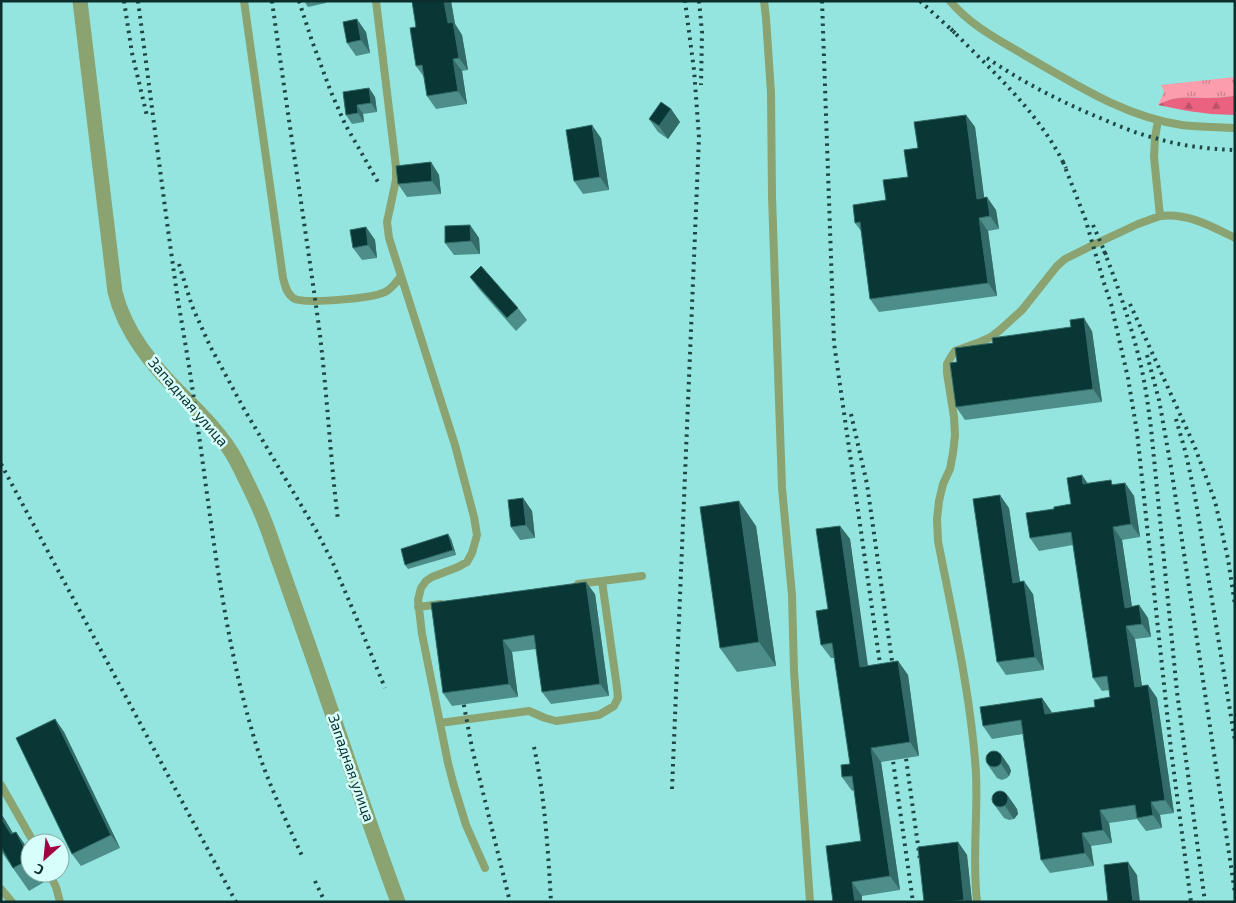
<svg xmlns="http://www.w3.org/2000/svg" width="1236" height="903" viewBox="0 0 1236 903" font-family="'Exo 2',sans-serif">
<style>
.grass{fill:url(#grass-tufts)}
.forest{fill:url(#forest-firs)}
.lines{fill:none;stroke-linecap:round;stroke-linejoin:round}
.lane{stroke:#8aa370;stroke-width:8}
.street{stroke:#8aa370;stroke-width:15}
.rail{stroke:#1e4745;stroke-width:4;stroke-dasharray:2.5 5;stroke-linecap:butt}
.wall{fill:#4e8e8a}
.shaded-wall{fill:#336b68}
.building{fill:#093735;stroke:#336b68}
.labels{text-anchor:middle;stroke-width:5;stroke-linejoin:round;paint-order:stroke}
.street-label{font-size:15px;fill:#0b2e2c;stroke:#d7fefa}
</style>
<defs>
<pattern id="grass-tufts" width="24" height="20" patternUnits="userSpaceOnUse" patternTransform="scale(1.25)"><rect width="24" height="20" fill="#fb9dac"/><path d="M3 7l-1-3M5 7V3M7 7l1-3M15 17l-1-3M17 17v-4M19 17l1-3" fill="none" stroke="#c9808c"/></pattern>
<pattern id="forest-firs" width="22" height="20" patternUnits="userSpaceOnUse" patternTransform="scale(1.25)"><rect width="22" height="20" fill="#eb6280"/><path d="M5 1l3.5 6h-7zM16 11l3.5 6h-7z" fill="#bd5169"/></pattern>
</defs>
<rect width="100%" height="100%" fill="#94e5df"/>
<path class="grass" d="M 1235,77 L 1235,96 C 1225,97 1216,98 1206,98 C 1187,98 1176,95 1158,105 L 1164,92 L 1161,85 Z"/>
<path class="forest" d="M 1235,96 L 1235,115 L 1211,114 L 1188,111 L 1158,105 C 1176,95 1187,98 1206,98 C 1216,98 1225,97 1235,96 Z"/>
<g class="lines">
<path class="lane" d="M 244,1 L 283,278 C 285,285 286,293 293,298 C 303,305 373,298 385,292 C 392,289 396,282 401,276
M 376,1 L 396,167 L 396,180 L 387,222 L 389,238 L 455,445 L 474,517 L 477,535 L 472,553 L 467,562 L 458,567 L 432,577 L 426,581 L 421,588 L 418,600 L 422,634 L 448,763 L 454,786 L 466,825 L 485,868
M 764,1 L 766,18 L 771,93 L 772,196 L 782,488 L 792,595 L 794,671 L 810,902
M 950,1 C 971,26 999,40 1026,56 C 1075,84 1125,117 1182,125 C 1199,127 1217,127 1235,128
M 1160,216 C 1188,213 1211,226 1235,238
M 602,581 L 642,576
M 418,607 L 441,604
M 440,723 L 529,711 L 545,718 L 556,721 L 599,715 L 614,706 L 618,698 L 617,688 L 602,581 L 578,584
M 1,785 L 34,843
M 49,873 L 56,887 L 60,902
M 1,889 L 12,902
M 977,902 C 972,859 978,816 976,773 C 971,695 953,618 938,541 L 937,519 L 939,501 L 943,484 L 950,469 L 953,453 L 955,435 L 954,417 L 947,373 L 947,364 L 951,357 L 955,351 L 980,342 L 991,337 L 1000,330 L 1022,310 L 1057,266 L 1065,259 L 1093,245 L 1138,224 L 1160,216 L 1154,157 L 1155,138 L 1158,120"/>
<path class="street" d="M 80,1 L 115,292 C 125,333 153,366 182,395 C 202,415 224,437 237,462 C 245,478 253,494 260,510 C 268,528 274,548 281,567 C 291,595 301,623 311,652 C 340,735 367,819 398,902"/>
<path class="rail" d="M 124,1 L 132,53 L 147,116
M 138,1 C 151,99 163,196 177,294 C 183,331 190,369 195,407 C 212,524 223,643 260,757 C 272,791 288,825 303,858
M 272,1 C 287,110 304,219 319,327 C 327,391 330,456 338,520
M 299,1 L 312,41 L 331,92 L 345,124 L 378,182
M 699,1 L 702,32 L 701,85
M 822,1 L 834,343 L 882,678
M 920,1 L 955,33
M 951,29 C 993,72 1040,113 1066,168
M 987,58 C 1024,83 1063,103 1105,120 C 1121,127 1138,134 1155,138 C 1181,146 1208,149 1235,150
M 1063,162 L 1085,218 L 1104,283 L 1111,304 L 1128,378 L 1137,432 L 1171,750 L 1191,902
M 1093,225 L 1107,257
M 1104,251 C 1118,286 1130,322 1139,358 C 1145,381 1148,405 1151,428 L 1177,692 L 1205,902
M 179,264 L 192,306 L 210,346 L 244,409 L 317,532 L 332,561 L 356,617 L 385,688
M 1130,304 L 1194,445 L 1215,501 L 1228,559 L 1235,605
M 1147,355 L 1159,400 L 1171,467 L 1235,893
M 851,414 L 867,484 L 894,675
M 1176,419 L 1186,454 L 1195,496 L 1235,741
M 1,464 L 236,902
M 461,690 L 472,748 L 510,902
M 904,744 L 920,860
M 534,747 C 545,798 548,850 551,902
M 891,747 L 913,902
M 672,789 L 699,137 L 694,70 L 685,1
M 315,881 L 325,902"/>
</g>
<path class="wall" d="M 304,1 L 326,1 L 326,3 L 308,7 Z
M 412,1 L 451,1 L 455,24 L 462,35 L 468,70 L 462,71 L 467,104 L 436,109 L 427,96 L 424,77 L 416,66 L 416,27 Z
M 366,32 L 370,53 L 356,56 L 347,43 Z
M 369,88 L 375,97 L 377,112 L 363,114 L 364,122 L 352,124 L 346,115 Z
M 671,109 L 680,122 L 668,139 L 658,132 L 649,119 Z
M 966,115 L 975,127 L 984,198 L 996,210 L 999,229 L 988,231 L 997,296 L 879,312 L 870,299 L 861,231 L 855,223 L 886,200 L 908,177 L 918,148 Z
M 601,138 L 609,190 L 583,194 L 574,181 Z
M 431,162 L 439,175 L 441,194 L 407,197 L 398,184 Z
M 470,225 L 479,238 L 480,254 L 454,255 L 445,243 Z
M 366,227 L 375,240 L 377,258 L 362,260 L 353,248 Z
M 470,277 L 518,308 L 527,320 L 516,331 L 479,289 Z
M 1092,331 L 1102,402 L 965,420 L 956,407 L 957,362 Z
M 1125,483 L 1134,496 L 1140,537 L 1122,540 L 1132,607 L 1139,605 L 1148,618 L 1151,637 L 1135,639 L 1142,686 L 1148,685 L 1157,698 L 1174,813 L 1160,815 L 1162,828 L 1146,831 L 1137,819 L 1109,823 L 1112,843 L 1091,846 L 1094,866 L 1050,873 L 1041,860 L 1023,734 L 992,739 L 983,726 L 1042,698 L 1051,711 L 1052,713 L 1095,707 L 1110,697 L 1109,690 L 1102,691 L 1093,678 L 1073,545 L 1039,551 L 1030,538 L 1071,504 L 1088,484 L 1114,484 Z
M 523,498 L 532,511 L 535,538 L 520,540 L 511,527 Z
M 1009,508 L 1020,582 L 1033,594 L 1044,670 L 1006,675 L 997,662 Z
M 756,526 L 776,666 L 737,672 L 720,648 Z
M 840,526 L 850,539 L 867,666 L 898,661 L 908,675 L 919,756 L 881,762 L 900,890 L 862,896 L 833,902 L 861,841 L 854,790 L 852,791 L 842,777 L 850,764 L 835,658 L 831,658 L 821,645 L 828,609 Z
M 451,539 L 456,555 L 408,569 L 405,565 Z
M 595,594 L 609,696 L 551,704 L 542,692 L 536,649 L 512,652 L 518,697 L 452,706 L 443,693 L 431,603 Z
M 55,719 L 64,732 L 120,848 L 81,866 L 72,854 Z
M 1000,753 L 1009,766 L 1011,771 L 1009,776 L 1007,778 L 1002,780 L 997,778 L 988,765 Z
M 1008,796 L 1017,809 L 1018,814 L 1014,819 L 1009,820 L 1004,818 L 993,803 Z
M 1,814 L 13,833 L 16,832 L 30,852 L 30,873 L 41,873 L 46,881 L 29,891 L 1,851 Z
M 958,842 L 967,855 L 972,902 L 924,902 Z"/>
<path class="shaded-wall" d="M 444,1 L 451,1 L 455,24 L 462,35 L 468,70 L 459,58 L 448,23 Z
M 357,19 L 366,32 L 370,53 L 361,40 Z
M 453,59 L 462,71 L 467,104 L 458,91 Z
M 369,88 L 375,97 L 377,112 L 371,103 Z
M 357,105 L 363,114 L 364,122 L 358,113 Z
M 671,109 L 680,122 L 668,139 L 659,126 Z
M 966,115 L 975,127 L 986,211 L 977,199 Z
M 592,125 L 601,138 L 609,190 L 600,177 Z
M 431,162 L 439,175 L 441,194 L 432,181 Z
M 987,197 L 996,210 L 999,229 L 990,216 Z
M 979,218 L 988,231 L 997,296 L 988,283 Z
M 470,225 L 479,238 L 480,254 L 471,241 Z
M 366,227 L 375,240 L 377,258 L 368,245 Z
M 1084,318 L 1092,331 L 1102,402 L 1093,389 Z
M 1082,475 L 1091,488 L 1083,484 Z
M 1125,483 L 1134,496 L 1140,537 L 1131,524 Z
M 1000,495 L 1009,508 L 1022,595 L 1013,583 Z
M 523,498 L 532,511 L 535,538 L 526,525 Z
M 739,501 L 756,526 L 776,666 L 759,642 Z
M 840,526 L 850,539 L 870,680 L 860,667 Z
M 1113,527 L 1122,540 L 1134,620 L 1125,608 Z
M 448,534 L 451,539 L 456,555 L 453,550 Z
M 1024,581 L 1033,594 L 1044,670 L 1035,657 Z
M 586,582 L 595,594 L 609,696 L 600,684 Z
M 1139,605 L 1148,618 L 1151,637 L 1142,624 Z
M 1126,626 L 1135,639 L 1144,700 L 1135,687 Z
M 503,640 L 512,652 L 518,697 L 509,684 Z
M 898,661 L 908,675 L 919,756 L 910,742 Z
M 1148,685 L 1157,698 L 1174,813 L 1165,800 Z
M 1042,698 L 1051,711 L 1054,727 L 1045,714 Z
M 55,719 L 64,732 L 120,848 L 111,835 Z
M 871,748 L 881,762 L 900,890 L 890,876 Z
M 1000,753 L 1009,766 L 1011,771 L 1009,776 L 1001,764 Z
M 1008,796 L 1017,809 L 1018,814 L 1014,819 L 1005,806 Z
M 1151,802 L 1160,815 L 1162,828 L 1153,815 Z
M 1100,810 L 1109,823 L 1112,843 L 1103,830 Z
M 1,814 L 4,818 L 27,857 L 11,834 L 1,818 Z
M 16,832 L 30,852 L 30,859 Z
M 1082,833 L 1091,846 L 1094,866 L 1085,853 Z
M 958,842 L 967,855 L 972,902 L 966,902 L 964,900 Z
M 1128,862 L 1137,875 L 1140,902 L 1133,902 Z
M 852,882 L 862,896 L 862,902 L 855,902 Z"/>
<path class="building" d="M 412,1 L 444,1 L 448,23 L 453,22 L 459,58 L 453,59 L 458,91 L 427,96 L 422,65 L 416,66 L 410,28 L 416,27 Z
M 357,19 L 361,40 L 347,43 L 343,22 Z
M 369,88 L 371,103 L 357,105 L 358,113 L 346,115 L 343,92 Z
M 661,102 L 671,109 L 659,126 L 649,119 Z
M 966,115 L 977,199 L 987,197 L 990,216 L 979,218 L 988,283 L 870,299 L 860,222 L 855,223 L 853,205 L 886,200 L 883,180 L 908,177 L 904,150 L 918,148 L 914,122 Z
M 592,125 L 600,177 L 574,181 L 566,130 Z
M 431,162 L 432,181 L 398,184 L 396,166 Z
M 470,225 L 471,241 L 445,243 L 445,226 Z
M 366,227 L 368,245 L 353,248 L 350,230 Z
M 481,266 L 518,308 L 507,318 L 470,277 Z
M 1084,318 L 1093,389 L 956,407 L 950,363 L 957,362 L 955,348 L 993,343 L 992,338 L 1071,327 L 1070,320 Z
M 1082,475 L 1083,484 L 1111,480 L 1112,485 L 1125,483 L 1131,524 L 1113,527 L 1125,608 L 1139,605 L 1142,624 L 1126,626 L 1135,687 L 1148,685 L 1165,800 L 1151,802 L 1153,815 L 1137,818 L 1135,805 L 1100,810 L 1103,830 L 1082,833 L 1085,853 L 1041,860 L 1021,720 L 983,726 L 980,707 L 1042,698 L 1045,714 L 1095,707 L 1094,700 L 1110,697 L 1107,676 L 1093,678 L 1071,532 L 1030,538 L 1026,513 L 1054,509 L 1054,507 L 1071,504 L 1067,478 Z
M 1000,495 L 1013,583 L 1024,581 L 1035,657 L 997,662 L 973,499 Z
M 523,498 L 526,525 L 511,527 L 508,500 Z
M 739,501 L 759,642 L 720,648 L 700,507 Z
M 840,526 L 860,667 L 898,661 L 910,742 L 871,748 L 890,876 L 852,882 L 855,902 L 833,902 L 826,846 L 861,841 L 852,776 L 842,777 L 841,765 L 850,764 L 832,643 L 821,645 L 816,611 L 828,609 L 816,529 Z
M 448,534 L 453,550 L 405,565 L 401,549 Z
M 586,582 L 600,684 L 542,692 L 534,635 L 503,640 L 509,684 L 443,693 L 431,603 Z
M 55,719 L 111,835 L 72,854 L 16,738 Z
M986 759a8 8 0 1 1 16 0a8 8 0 1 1-16 0Z
M992 799a8 8 0 1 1 16 0a8 8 0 1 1-16 0Z
M 1,818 L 11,834 L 16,832 L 30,859 L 13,868 L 1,847 Z
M 958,842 L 964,900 L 946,902 L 924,902 L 918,847 Z
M 1128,862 L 1133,902 L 1108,902 L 1104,865 Z"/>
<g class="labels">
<g class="street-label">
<text transform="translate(188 402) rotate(49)" y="5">Западная улица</text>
<text transform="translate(351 768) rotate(71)" y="5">Западная улица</text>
</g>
</g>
<rect width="1236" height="903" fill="none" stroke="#0b2e2c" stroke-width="5"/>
<g transform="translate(45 858) rotate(207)"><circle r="24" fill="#d7fefa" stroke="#85aba8"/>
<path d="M0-4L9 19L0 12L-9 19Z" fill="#a10340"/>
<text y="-8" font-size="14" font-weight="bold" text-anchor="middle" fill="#0b2e2c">С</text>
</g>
</svg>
